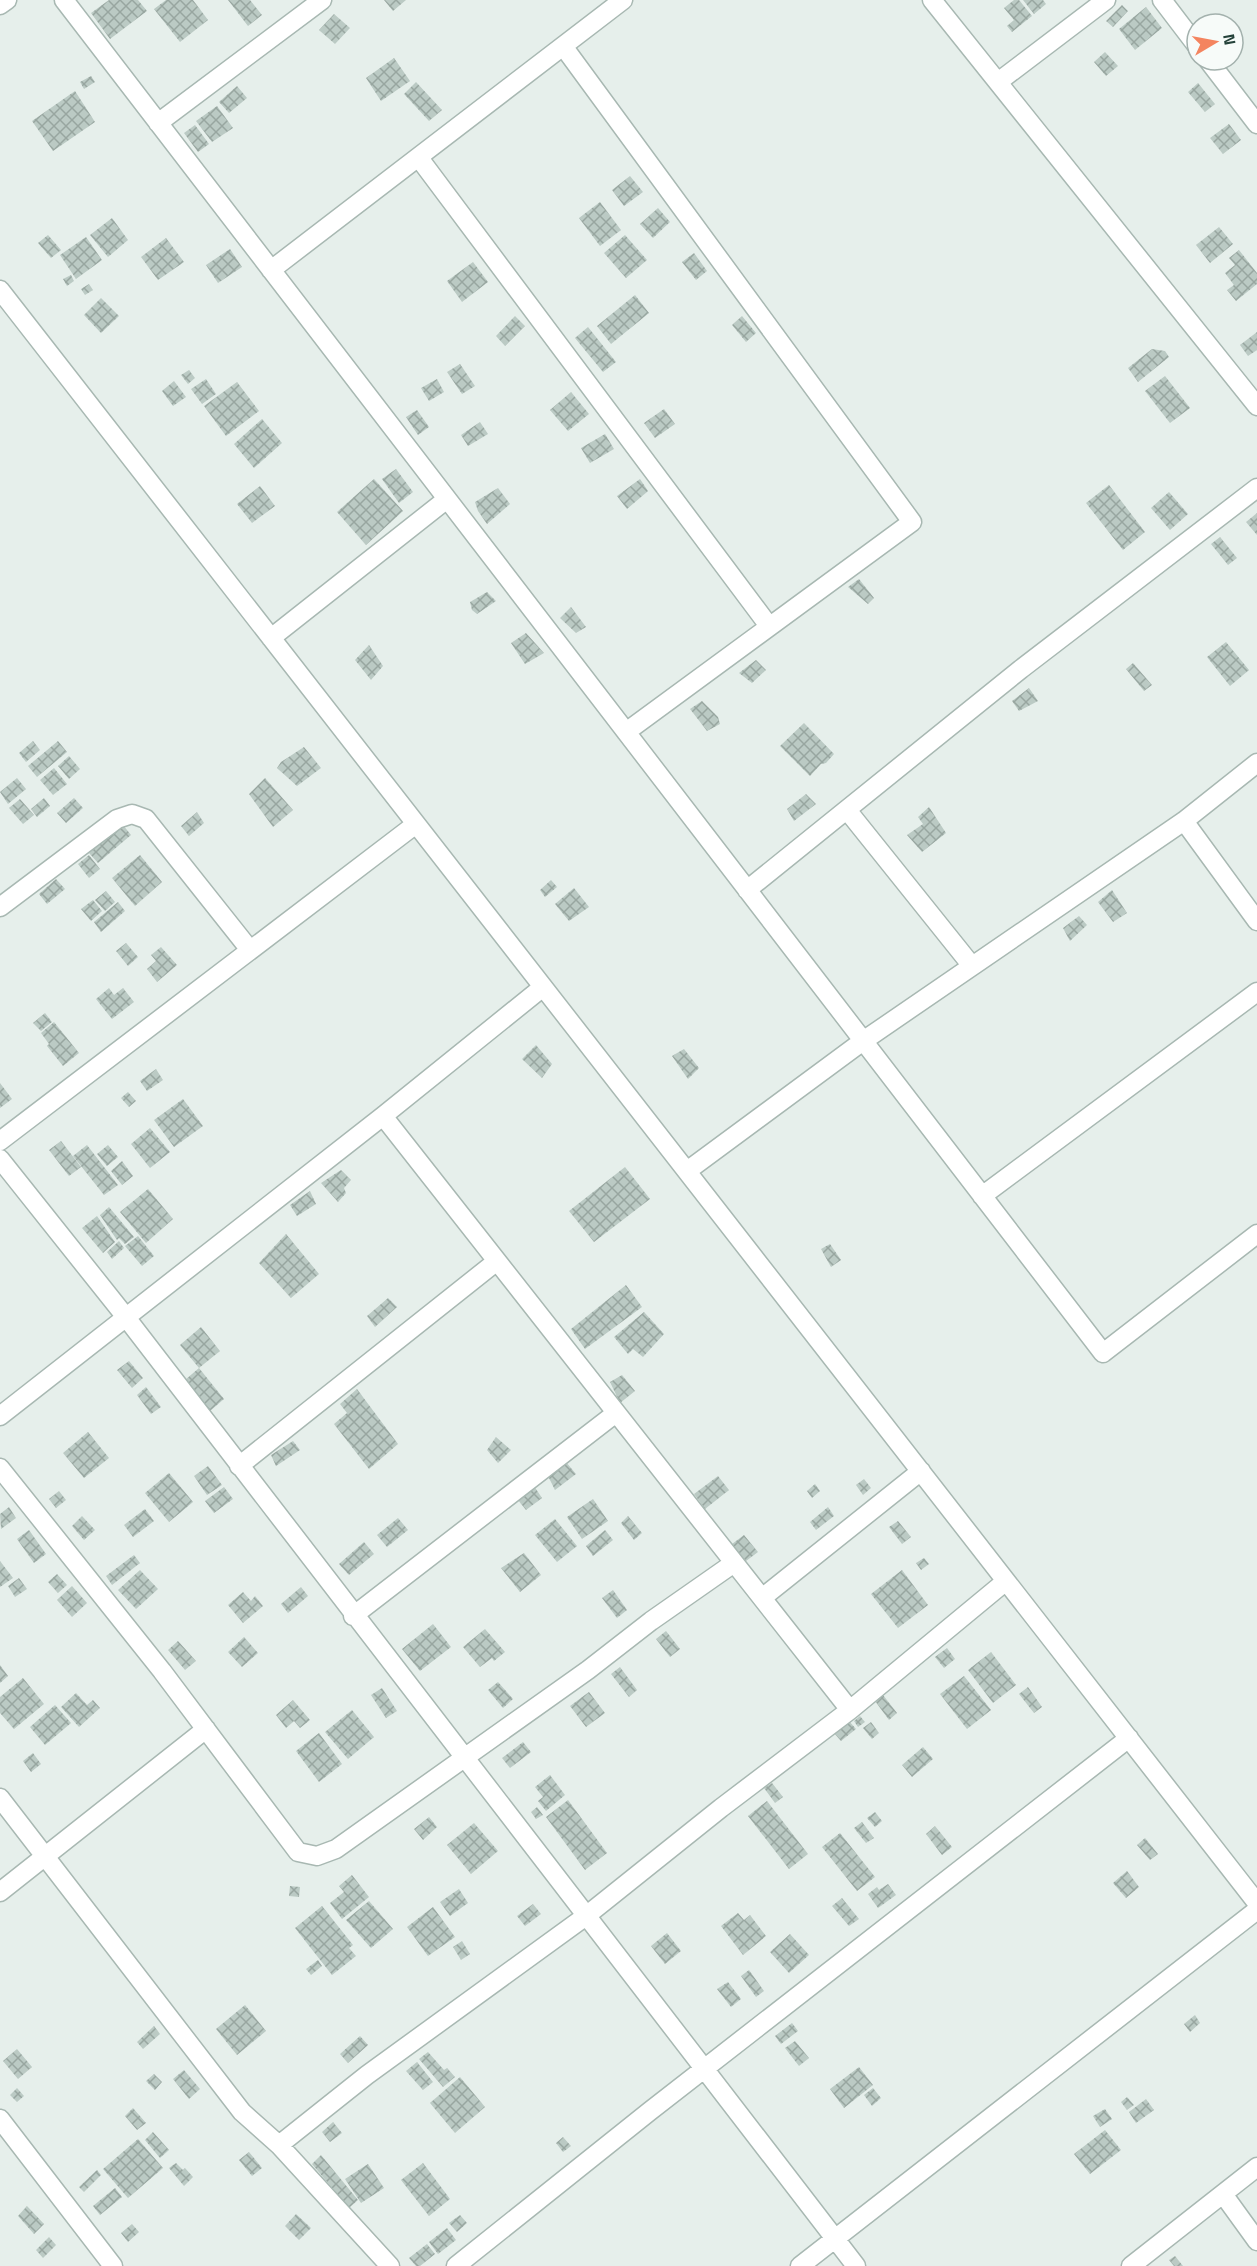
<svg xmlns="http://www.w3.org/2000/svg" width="1257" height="2266" viewBox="0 0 1257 2266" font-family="'Titillium Web',sans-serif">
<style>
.building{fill:url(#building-cross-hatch)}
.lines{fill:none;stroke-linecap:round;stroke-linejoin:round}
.street-casing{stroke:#a8b8b2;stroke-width:21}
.street{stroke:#fff;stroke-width:18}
</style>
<defs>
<pattern id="building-cross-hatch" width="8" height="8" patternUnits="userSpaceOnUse" patternTransform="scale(1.5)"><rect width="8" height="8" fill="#bbcac4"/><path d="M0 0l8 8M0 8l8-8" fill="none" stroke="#98a6a0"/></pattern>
</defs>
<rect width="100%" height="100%" fill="#e6efeb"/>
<path class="building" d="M 109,0 L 138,0 L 147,11 L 110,39 L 91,13 Z
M 166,0 L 193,0 L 208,20 L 180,42 L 154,9 Z
M 228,0 L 250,0 L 262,15 L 248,26 Z
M 384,0 L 406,0 L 393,11 Z
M 1014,0 L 1019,0 L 1032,16 L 1012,32 L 1007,26 L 1014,20 L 1004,8 Z
M 1023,0 L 1043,0 L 1046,4 L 1034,14 Z
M 1122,5 L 1128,11 L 1113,27 L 1106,21 Z
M 1146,7 L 1162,28 L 1135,50 L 1119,29 Z
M 334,14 L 350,28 L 335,44 L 319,30 Z
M 1105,52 L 1118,66 L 1106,76 L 1094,62 Z
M 394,58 L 410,81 L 381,101 L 366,78 Z
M 91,76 L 95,82 L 84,89 L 80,82 Z
M 416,82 L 442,110 L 429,121 L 404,94 Z
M 1198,83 L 1215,104 L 1205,112 L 1188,92 Z
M 237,86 L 247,98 L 229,113 L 219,102 Z
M 75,91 L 95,122 L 53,151 L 32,121 Z
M 217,106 L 233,128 L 212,142 L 196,121 Z
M 1229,124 L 1241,140 L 1223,154 L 1210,138 Z
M 195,125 L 209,144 L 198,152 L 184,133 Z
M 630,176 L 643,192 L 624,206 L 612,190 Z
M 600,202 L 621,230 L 600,246 L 579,218 Z
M 658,208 L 670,222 L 653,238 L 640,224 Z
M 112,218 L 128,240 L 108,257 L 90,235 Z
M 1219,227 L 1233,244 L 1210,263 L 1196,245 Z
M 48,235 L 61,250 L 51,258 L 38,243 Z
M 625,235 L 647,260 L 626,278 L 604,253 Z
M 86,237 L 102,260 L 76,279 L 60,255 Z
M 166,238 L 184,262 L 158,280 L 141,257 Z
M 230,249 L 242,267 L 218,283 L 206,265 Z
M 1239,250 L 1257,273 L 1257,284 L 1236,301 L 1227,290 L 1234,285 L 1225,273 L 1235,265 L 1229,258 Z
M 694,253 L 707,271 L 696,280 L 682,262 Z
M 473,262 L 488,282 L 462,302 L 447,281 Z
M 71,275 L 74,281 L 67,286 L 63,279 Z
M 89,284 L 93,290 L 85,295 L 81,289 Z
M 635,295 L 649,313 L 611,344 L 597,326 Z
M 101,298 L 119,316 L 101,333 L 84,315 Z
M 515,316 L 525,326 L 505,346 L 496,336 Z
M 742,316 L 756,333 L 746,342 L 732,325 Z
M 588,327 L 616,362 L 603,372 L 575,338 Z
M 1257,332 L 1257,350 L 1248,356 L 1240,345 Z
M 1152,349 L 1165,351 L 1169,357 L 1138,382 L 1128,368 Z
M 460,364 L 475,386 L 462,394 L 447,372 Z
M 189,370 L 195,378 L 188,384 L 181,375 Z
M 1165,376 L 1190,408 L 1170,423 L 1145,391 Z
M 206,379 L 216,394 L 202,404 L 191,389 Z
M 437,379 L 444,392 L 429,401 L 421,388 Z
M 174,381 L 186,397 L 173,406 L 162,391 Z
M 237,382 L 259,411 L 226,436 L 204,406 Z
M 571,392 L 589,414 L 568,431 L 550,410 Z
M 664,409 L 675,424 L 655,438 L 644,423 Z
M 417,410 L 429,427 L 418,435 L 406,417 Z
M 262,419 L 282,443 L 254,468 L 234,444 Z
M 480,422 L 488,434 L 468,446 L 461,435 Z
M 605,434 L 614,449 L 590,463 L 581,448 Z
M 396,469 L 413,492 L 399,503 L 382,479 Z
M 374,479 L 403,511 L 366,545 L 337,512 Z
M 640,479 L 648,491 L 627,509 L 617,496 Z
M 1109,485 L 1145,532 L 1123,550 L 1086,503 Z
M 260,486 L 275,506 L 252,523 L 237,504 Z
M 498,488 L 510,504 L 487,524 L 478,511 L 475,502 Z
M 1169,492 L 1188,514 L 1170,530 L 1151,508 Z
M 1257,513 L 1257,535 L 1246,522 Z
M 1220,537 L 1237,558 L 1228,565 L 1211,544 Z
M 859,579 L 874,598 L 868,604 L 848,587 Z
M 487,592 L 496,601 L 477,614 L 472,610 L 470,602 Z
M 571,607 L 586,627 L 576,633 L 560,618 Z
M 526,633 L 544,653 L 525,664 L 511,643 Z
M 1226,642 L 1249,670 L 1230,686 L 1207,657 Z
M 369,645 L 383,666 L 371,680 L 355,660 Z
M 756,660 L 766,670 L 752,683 L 739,673 Z
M 1133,663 L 1152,685 L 1144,691 L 1126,669 Z
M 1029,688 L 1038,701 L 1019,711 L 1012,701 Z
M 702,701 L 718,717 L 720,724 L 707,731 L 690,709 Z
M 804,723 L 834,754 L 826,763 L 821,764 L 810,776 L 780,746 Z
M 33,741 L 40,750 L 26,762 L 19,753 Z
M 58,741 L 67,752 L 37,777 L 28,766 Z
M 304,747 L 321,768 L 297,786 L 277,768 L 281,762 Z
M 69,756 L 80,769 L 69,779 L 58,766 Z
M 54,768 L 67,784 L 53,795 L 40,780 Z
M 17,778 L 26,789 L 8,804 L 0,792 Z
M 265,778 L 293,810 L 273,827 L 249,794 Z
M 806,794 L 816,804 L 794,821 L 787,809 Z
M 44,798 L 50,806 L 37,817 L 31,809 Z
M 74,798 L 83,808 L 66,823 L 57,813 Z
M 20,799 L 34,815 L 23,824 L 9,808 Z
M 929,807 L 946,833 L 922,852 L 907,835 L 923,824 L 918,817 Z
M 197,812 L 204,823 L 189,836 L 181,826 Z
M 123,825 L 131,835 L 98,863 L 89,853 Z
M 89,855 L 100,869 L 89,878 L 78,864 Z
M 140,855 L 162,882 L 135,906 L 112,878 Z
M 56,879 L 65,889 L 47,904 L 39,894 Z
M 551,880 L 557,887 L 545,897 L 540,890 Z
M 574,888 L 589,907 L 569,921 L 555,904 Z
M 1112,890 L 1127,913 L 1113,922 L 1098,902 Z
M 106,891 L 115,902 L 105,911 L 95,900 Z
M 93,900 L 102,911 L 91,921 L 81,909 Z
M 118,902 L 125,911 L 101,932 L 94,922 Z
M 1079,916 L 1087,925 L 1070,941 L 1063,928 Z
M 126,943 L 138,957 L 128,966 L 116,951 Z
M 161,947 L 177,965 L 157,982 L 147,969 L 156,961 L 151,955 Z
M 109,988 L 114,995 L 123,988 L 134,1002 L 112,1019 L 96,999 Z
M 45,1013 L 52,1022 L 41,1031 L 33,1023 Z
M 54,1022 L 79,1053 L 63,1066 L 47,1046 L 49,1044 L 41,1033 Z
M 536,1045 L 552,1064 L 542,1078 L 522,1059 Z
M 684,1049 L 699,1068 L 688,1079 L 672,1056 Z
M 156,1069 L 163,1080 L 147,1091 L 140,1081 Z
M 0,1083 L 12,1099 L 0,1108 Z
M 128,1092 L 136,1101 L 129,1107 L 121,1098 Z
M 183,1099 L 203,1126 L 174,1147 L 154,1120 Z
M 150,1128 L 170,1152 L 150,1168 L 131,1144 Z
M 61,1141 L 81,1167 L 69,1176 L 49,1150 Z
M 87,1145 L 118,1185 L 104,1195 L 73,1156 Z
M 108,1145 L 118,1157 L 107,1166 L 97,1154 Z
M 122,1161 L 133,1176 L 122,1185 L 111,1171 Z
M 625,1167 L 650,1199 L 594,1242 L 569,1211 Z
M 341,1170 L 351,1180 L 344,1188 L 346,1193 L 338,1202 L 321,1183 Z
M 148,1189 L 173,1219 L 146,1243 L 120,1212 Z
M 310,1191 L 316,1204 L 297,1216 L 290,1205 Z
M 109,1207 L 134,1237 L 125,1244 L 119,1238 L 117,1240 L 100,1215 Z
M 97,1216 L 115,1242 L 103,1253 L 82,1228 Z
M 286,1234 L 319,1274 L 291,1298 L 259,1263 Z
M 138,1236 L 154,1256 L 142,1266 L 125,1246 Z
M 119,1241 L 124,1248 L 112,1259 L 107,1252 Z
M 830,1244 L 841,1260 L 831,1267 L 821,1249 Z
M 626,1285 L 642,1307 L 585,1349 L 571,1329 Z
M 388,1298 L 397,1307 L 375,1327 L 367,1316 Z
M 644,1312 L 664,1334 L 643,1357 L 633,1349 L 628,1354 L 614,1337 Z
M 201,1327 L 220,1351 L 199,1368 L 180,1345 Z
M 129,1361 L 143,1378 L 132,1388 L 117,1370 Z
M 199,1368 L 224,1399 L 210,1411 L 185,1380 Z
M 622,1375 L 635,1391 L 620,1403 L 610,1382 Z
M 146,1387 L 161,1407 L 151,1414 L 137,1395 Z
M 357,1389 L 398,1444 L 369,1469 L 334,1424 L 347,1413 L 340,1404 Z
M 88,1432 L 109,1458 L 84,1478 L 63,1453 Z
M 496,1437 L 511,1450 L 498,1463 L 487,1450 Z
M 293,1441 L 300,1450 L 276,1466 L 271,1455 Z
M 566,1462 L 576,1474 L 555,1490 L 548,1476 Z
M 208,1466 L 222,1485 L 207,1495 L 194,1476 Z
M 169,1473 L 193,1502 L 169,1522 L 145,1493 Z
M 718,1476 L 729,1490 L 705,1509 L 694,1494 Z
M 864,1479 L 871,1488 L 863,1495 L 856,1485 Z
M 815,1484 L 820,1491 L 812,1498 L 807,1491 Z
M 534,1486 L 542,1498 L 526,1510 L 518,1500 Z
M 224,1487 L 233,1499 L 214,1513 L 205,1501 Z
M 59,1491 L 66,1500 L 56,1508 L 49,1499 Z
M 593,1499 L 608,1521 L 582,1539 L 567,1517 Z
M 9,1507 L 16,1518 L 1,1529 L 0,1514 Z
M 828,1507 L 834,1516 L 816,1530 L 810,1522 Z
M 145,1509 L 154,1521 L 133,1537 L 124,1525 Z
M 82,1516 L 95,1530 L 84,1540 L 72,1526 Z
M 628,1516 L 642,1533 L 634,1540 L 621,1523 Z
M 398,1518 L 408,1530 L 387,1547 L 377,1535 Z
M 555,1519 L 577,1546 L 557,1562 L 535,1535 Z
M 898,1521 L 911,1537 L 902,1544 L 889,1527 Z
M 29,1530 L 46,1554 L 34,1563 L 17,1539 Z
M 605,1530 L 613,1540 L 593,1556 L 586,1546 Z
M 744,1535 L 758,1552 L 746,1561 L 732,1544 Z
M 364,1542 L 374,1554 L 349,1575 L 339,1564 Z
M 524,1553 L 541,1575 L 520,1592 L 501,1568 Z
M 134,1555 L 140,1563 L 112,1585 L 106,1576 Z
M 924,1558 L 929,1564 L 921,1570 L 916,1563 Z
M 0,1561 L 13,1578 L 0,1587 Z
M 140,1570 L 158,1589 L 136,1609 L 118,1590 Z
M 902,1570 L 928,1605 L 898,1628 L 871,1594 Z
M 57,1574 L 67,1585 L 58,1593 L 48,1582 Z
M 19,1578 L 27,1589 L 15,1597 L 8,1586 Z
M 72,1586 L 87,1603 L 72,1617 L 57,1600 Z
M 301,1587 L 308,1596 L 288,1613 L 281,1604 Z
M 613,1590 L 627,1610 L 617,1618 L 602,1598 Z
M 243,1592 L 251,1601 L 255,1596 L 263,1606 L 243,1623 L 228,1605 Z
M 433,1624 L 451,1647 L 420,1671 L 402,1649 Z
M 485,1629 L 505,1652 L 494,1661 L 492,1658 L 480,1667 L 463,1647 Z
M 666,1631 L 680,1649 L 670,1657 L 656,1639 Z
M 244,1637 L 258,1653 L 242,1667 L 228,1652 Z
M 178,1641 L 196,1661 L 185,1670 L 168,1650 Z
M 947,1648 L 955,1659 L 944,1668 L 935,1657 Z
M 991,1652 L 1016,1685 L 993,1703 L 968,1670 Z
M 0,1665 L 8,1676 L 0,1683 Z
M 620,1667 L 637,1690 L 629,1697 L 611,1674 Z
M 964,1676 L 991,1710 L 967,1729 L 940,1694 Z
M 23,1678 L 44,1704 L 14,1729 L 0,1713 L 0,1697 Z
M 498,1682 L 513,1699 L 503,1708 L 488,1690 Z
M 1028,1687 L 1042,1707 L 1034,1713 L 1019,1694 Z
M 382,1688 L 397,1711 L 386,1718 L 371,1695 Z
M 589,1692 L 605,1713 L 586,1727 L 570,1706 Z
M 76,1693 L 87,1705 L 93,1700 L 100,1708 L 79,1727 L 61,1707 Z
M 883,1695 L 897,1713 L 889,1720 L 875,1701 Z
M 293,1700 L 310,1720 L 300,1728 L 294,1721 L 286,1728 L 276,1715 Z
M 55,1705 L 71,1723 L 45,1745 L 30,1727 Z
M 352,1710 L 374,1737 L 348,1759 L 325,1732 Z
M 860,1716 L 865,1722 L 858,1727 L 854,1721 Z
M 849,1721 L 856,1729 L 841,1741 L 834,1733 Z
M 871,1722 L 879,1733 L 872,1739 L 863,1728 Z
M 319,1733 L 342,1764 L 319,1782 L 296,1751 Z
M 523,1742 L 531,1752 L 510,1768 L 502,1758 Z
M 923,1747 L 933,1759 L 912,1777 L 902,1765 Z
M 33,1753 L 41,1764 L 31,1772 L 23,1761 Z
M 550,1775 L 565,1795 L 546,1811 L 538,1801 L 543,1797 L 535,1787 Z
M 772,1783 L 783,1797 L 775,1803 L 764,1788 Z
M 568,1800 L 607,1853 L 585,1870 L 546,1817 Z
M 767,1801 L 808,1854 L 789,1869 L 748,1816 Z
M 537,1807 L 543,1815 L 536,1819 L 531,1812 Z
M 875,1812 L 882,1821 L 875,1827 L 867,1818 Z
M 429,1817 L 437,1827 L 423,1840 L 414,1829 Z
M 862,1822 L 874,1838 L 866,1843 L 854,1828 Z
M 474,1823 L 498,1851 L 471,1874 L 447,1845 Z
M 935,1826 L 952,1847 L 942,1855 L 926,1834 Z
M 840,1833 L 875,1877 L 857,1891 L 822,1847 Z
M 1145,1838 L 1158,1854 L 1150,1860 L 1137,1845 Z
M 1127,1871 L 1139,1887 L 1126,1898 L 1113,1883 Z
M 352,1875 L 369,1897 L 342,1919 L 330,1903 L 344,1892 L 339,1886 Z
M 888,1884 L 896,1895 L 878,1908 L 868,1894 L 877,1887 L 879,1890 Z
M 290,1886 L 300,1887 L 299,1897 L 289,1896 Z
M 459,1889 L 468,1903 L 450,1916 L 440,1902 Z
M 842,1898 L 859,1919 L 849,1926 L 832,1906 Z
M 369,1901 L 393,1929 L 371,1948 L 346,1920 Z
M 533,1904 L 541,1914 L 525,1926 L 517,1916 Z
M 322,1906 L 353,1945 L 349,1948 L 356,1956 L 332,1975 L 295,1928 Z
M 433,1907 L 455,1937 L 428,1956 L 407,1927 Z
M 738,1913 L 744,1920 L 750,1915 L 766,1936 L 743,1955 L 721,1926 Z
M 667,1933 L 681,1951 L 665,1964 L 651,1946 Z
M 790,1934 L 809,1955 L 789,1973 L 770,1952 Z
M 462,1941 L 470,1954 L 461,1960 L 453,1947 Z
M 318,1960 L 322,1966 L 311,1975 L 306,1969 Z
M 749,1970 L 764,1991 L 756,1997 L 741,1976 Z
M 728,1982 L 741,1999 L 731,2007 L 717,1989 Z
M 245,2005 L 266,2031 L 237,2055 L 216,2029 Z
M 1195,2015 L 1200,2023 L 1190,2032 L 1184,2024 Z
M 792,2023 L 798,2031 L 781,2044 L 775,2036 Z
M 154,2026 L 160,2034 L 143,2049 L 137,2042 Z
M 360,2036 L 368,2045 L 348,2063 L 340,2054 Z
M 795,2041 L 809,2058 L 799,2066 L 785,2048 Z
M 17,2049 L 32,2067 L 18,2079 L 3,2061 Z
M 428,2052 L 444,2070 L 447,2068 L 455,2077 L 443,2087 L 419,2059 Z
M 417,2062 L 433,2082 L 423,2090 L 406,2071 Z
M 859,2067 L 873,2085 L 844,2108 L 830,2089 Z
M 184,2070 L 200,2089 L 189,2099 L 173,2079 Z
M 154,2074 L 162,2082 L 155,2090 L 146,2081 Z
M 460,2077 L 485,2107 L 455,2133 L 430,2103 Z
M 17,2088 L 24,2096 L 17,2102 L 10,2095 Z
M 873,2088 L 881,2098 L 872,2106 L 864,2095 Z
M 1127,2097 L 1134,2105 L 1127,2110 L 1121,2102 Z
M 1146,2099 L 1154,2110 L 1136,2123 L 1129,2112 Z
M 133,2108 L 146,2123 L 137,2130 L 125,2116 Z
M 1105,2109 L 1112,2119 L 1100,2127 L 1093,2116 Z
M 333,2122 L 342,2133 L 330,2142 L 322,2132 Z
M 1105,2130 L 1121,2150 L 1090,2174 L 1074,2154 Z
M 153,2132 L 169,2150 L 160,2158 L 145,2140 Z
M 563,2137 L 571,2146 L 563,2152 L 556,2143 Z
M 138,2139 L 163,2168 L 128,2198 L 103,2169 Z
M 249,2152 L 262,2168 L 252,2176 L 239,2160 Z
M 321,2155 L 358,2200 L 349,2208 L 312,2164 Z
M 176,2163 L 183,2170 L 185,2168 L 193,2177 L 184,2186 L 169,2168 Z
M 423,2163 L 450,2199 L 429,2216 L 401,2180 Z
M 368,2164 L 384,2188 L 361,2203 L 345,2179 Z
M 97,2170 L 101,2175 L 84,2192 L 79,2187 Z
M 115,2188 L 122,2197 L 100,2215 L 93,2206 Z
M 27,2206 L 44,2224 L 34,2234 L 18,2216 Z
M 296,2214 L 311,2228 L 299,2240 L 285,2226 Z
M 460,2215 L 467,2223 L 457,2232 L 449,2223 Z
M 132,2224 L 139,2232 L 128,2242 L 121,2233 Z
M 447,2228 L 456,2240 L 438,2254 L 429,2242 Z
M 49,2237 L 56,2245 L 43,2258 L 36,2250 Z
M 427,2244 L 435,2254 L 420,2266 L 416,2266 L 409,2258 Z
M 1175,2256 L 1183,2266 L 1174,2266 L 1169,2260 Z"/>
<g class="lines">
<g class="street-casing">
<path id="street" d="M 64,0 L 1103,1353 L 1257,1234
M 932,0 L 1257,406
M 1162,0 L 1197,46
M 0,5 L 7,0
M 563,46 L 912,522 L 626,732
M 1208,60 L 1257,124
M 998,82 L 1106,0
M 158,123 L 322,0
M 419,158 L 769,626
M 271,270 L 623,0
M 0,290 L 1257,1903
M 271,638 L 447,499
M 847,810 L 972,966
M 1184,821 L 1257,921
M 747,890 L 1021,669 L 1257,488
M 0,907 L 117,819 L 132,814 L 146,819 L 250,950
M 383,1116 L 850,1710
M 0,1141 L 416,824
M 0,1159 L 125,1316 L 856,2266
M 687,1171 L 863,1041 L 1184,821 L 1257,763
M 982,1196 L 1257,992
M 0,1416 L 383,1116 L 543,987
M 239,1466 L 497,1261
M 0,1468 L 162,1671 L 298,1852 L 317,1856 L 336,1849 L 588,1670 L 651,1621 L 734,1563
M 762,1598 L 921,1471
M 353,1616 L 616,1413
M 0,1798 L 242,2112 L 279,2145 L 390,2266
M 0,1892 L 206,1729
M 0,2119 L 113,2266
M 279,2145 L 367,2075 L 586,1916 L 721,1808 L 850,1710 L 1006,1581
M 1223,2194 L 1257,2241
M 456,2266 L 650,2111 L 1129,1738
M 800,2266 L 1257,1910
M 1131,2266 L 1257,2167"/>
</g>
<use href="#street" class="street"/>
</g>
<g transform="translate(1215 42) rotate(80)"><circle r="28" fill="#f7fbf9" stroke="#a3b1ad" stroke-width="1.5"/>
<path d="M0-4.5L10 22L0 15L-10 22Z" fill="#f4845f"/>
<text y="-9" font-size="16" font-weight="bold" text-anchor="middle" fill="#24423a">N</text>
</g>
</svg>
